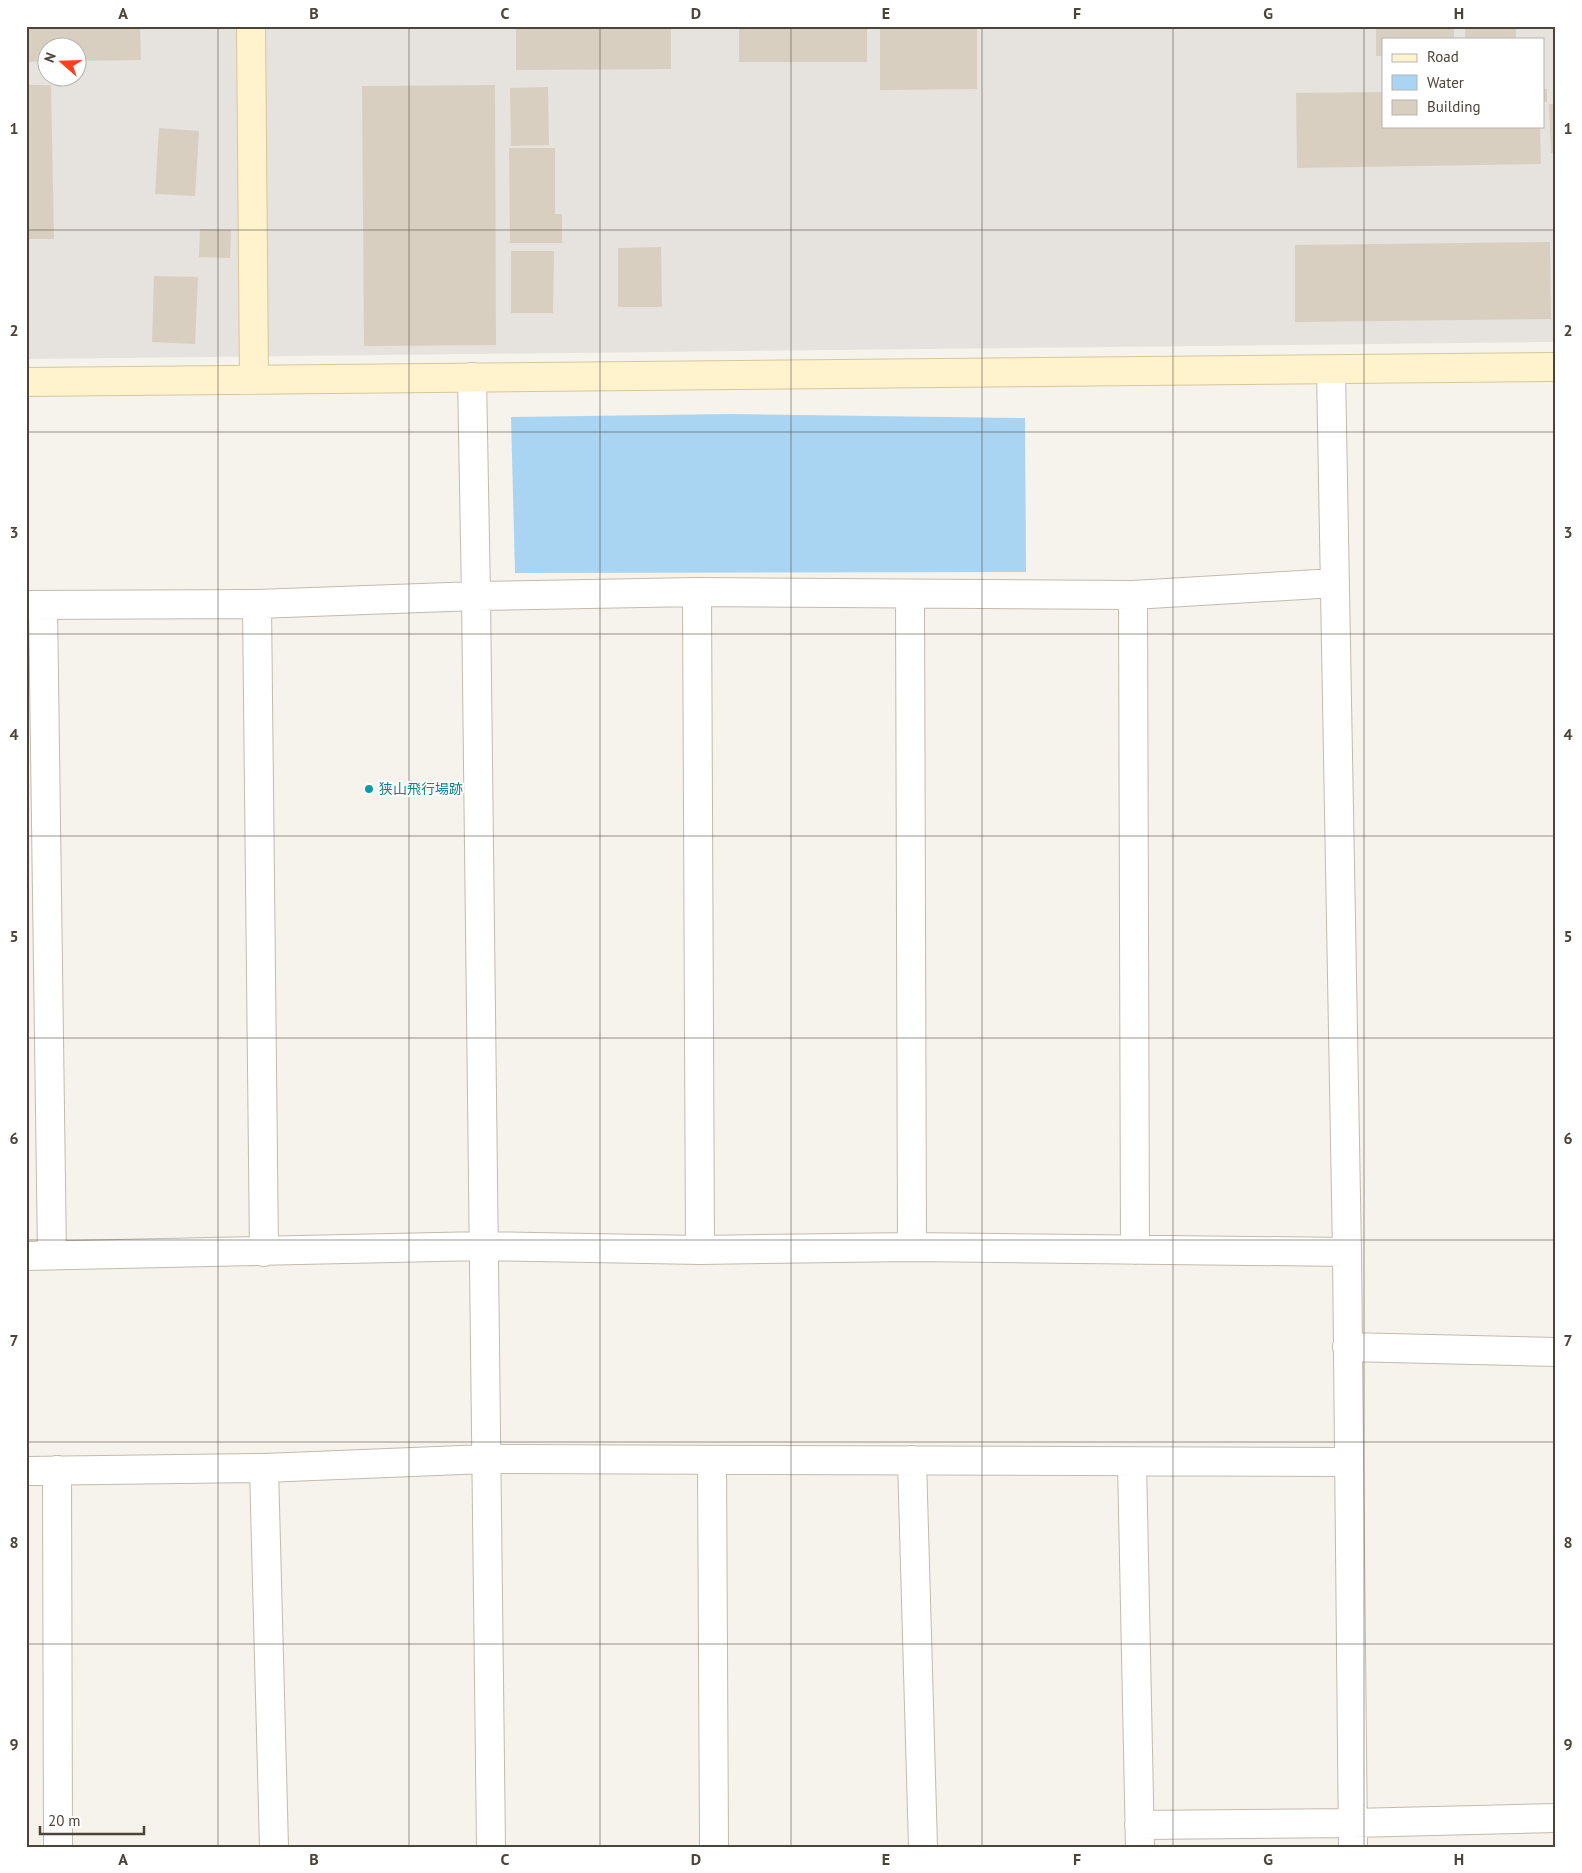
<svg xmlns="http://www.w3.org/2000/svg" width="1582" height="1873" viewBox="0 0 1582 1873" font-family="'PT Sans','Noto Sans JP',sans-serif">
<style>
.industrial{fill:#e6e2dd;fill-rule:evenodd}
.water{fill:#a9d4f2}
.building{fill:#d8cfc1}
.lines{fill:none;stroke-linecap:round;stroke-linejoin:round}
.street-casing{stroke:#c2bbae;stroke-width:30}
.secondary-casing{stroke:#d6c79b;stroke-width:30}
.street{stroke:#fff;stroke-width:28}
.secondary{stroke:#fff3cd;stroke-width:28}
.grid{fill:none;stroke:#4b4439;stroke-width:1;stroke-opacity:0.55}
.culture-dot{fill:#0f9aa8;stroke:#fff;stroke-width:2}
.labels{text-anchor:middle;stroke-width:4;stroke-linejoin:round;paint-order:stroke}
.culture-label{font-size:14px;fill:#0d838f;stroke:#fff;text-anchor:start}
.neatline{fill:none;stroke:#4b4439;stroke-width:2}
.grid-label{font-size:16px;text-anchor:middle;font-weight:bold;fill:#4b4439}
</style>
<rect width="100%" height="100%" fill="#f6f3ec"/>
<path class="industrial" d="M 26,26 L 1556,26 L 1556,342 L 26,359 ZM 1383,39 L 1543,39 L 1543,126 L 1383,126 ZM 48,48 L 78,48 L 78,78 L 48,78 Z"/>
<path class="water" d="M 732,414 L 1025,418 L 1026,572 L 515,573 L 511,417 Z"/>
<path class="building" d="M 26,26 L 140,26 L 141,60 L 78,61 L 78,48 L 48,48 L 48,61 L 26,62 Z
M 516,26 L 671,26 L 671,69 L 516,70 Z
M 739,26 L 867,26 L 867,62 L 739,62 Z
M 880,26 L 977,26 L 977,89 L 880,90 Z
M 1376,26 L 1454,26 L 1454,39 L 1383,39 L 1383,56 L 1376,56 Z
M 1465,26 L 1516,26 L 1516,39 L 1465,39 Z
M 26,85 L 51,85 L 54,239 L 26,239 Z
M 495,85 L 496,345 L 364,346 L 362,86 Z
M 548,87 L 549,145 L 511,146 L 510,88 Z
M 1543,89 L 1547,89 L 1547,102 L 1543,102 Z
M 1383,92 L 1383,126 L 1540,126 L 1541,164 L 1297,168 L 1296,93 Z
M 1549,104 L 1556,104 L 1556,153 L 1551,153 Z
M 159,128 L 199,131 L 195,196 L 155,194 Z
M 509,148 L 555,148 L 555,214 L 562,214 L 562,243 L 510,243 Z
M 200,229 L 231,230 L 230,258 L 199,257 Z
M 1550,242 L 1551,319 L 1295,322 L 1295,245 Z
M 661,247 L 662,307 L 618,307 L 618,248 Z
M 511,251 L 554,251 L 553,313 L 511,313 Z
M 154,276 L 198,277 L 195,344 L 152,342 Z"/>
<g class="lines">
<g class="street-casing">
<path id="street" d="M 1331,370 L 1347,1252 L 1353,1847
M 472,377 L 476,596 L 491,1847
M 697,592 L 700,1250
M 910,594 L 912,1247
M 1133,595 L 1135,1250
M 257,604 L 264,1252
M 26,605 L 257,604 L 476,596 L 697,592 L 1133,595 L 1335,583
M 43,605 L 52,1255
M 26,1256 L 483,1246 L 700,1250 L 912,1247 L 1347,1252
M 1347,1347 L 1556,1352
M 712,1460 L 714,1847
M 912,1460 L 923,1847
M 1132,1462 L 1140,1847
M 264,1468 L 274,1847
M 57,1470 L 58,1847
M 26,1471 L 264,1468 L 486,1459 L 1348,1462
M 1139,1825 L 1353,1823 L 1556,1818"/>
</g>
<g class="secondary-casing">
<path id="secondary" d="M 251,26 L 254,380
M 26,382 L 1556,367"/>
</g>
<use href="#street" class="street"/>
<use href="#secondary" class="secondary"/>
</g>
<path class="grid" d="M 218,26 L 218,1847M 409,26 L 409,1847M 600,26 L 600,1847M 791,26 L 791,1847M 982,26 L 982,1847M 1173,26 L 1173,1847M 1364,26 L 1364,1847M 26,230 L 1556,230M 26,432 L 1556,432M 26,634 L 1556,634M 26,836 L 1556,836M 26,1038 L 1556,1038M 26,1240 L 1556,1240M 26,1442 L 1556,1442M 26,1644 L 1556,1644"/>
<circle class="culture-dot" cx="369" cy="789" r="5"/>
<g class="labels">
<g class="culture-label">
<text x="379" y="794">狭山飛行場跡</text>
</g>
</g>
<rect width="1582" height="1873" fill="none" stroke="#ffffff" stroke-width="55"/>
<rect x="1382" y="38" width="162" height="90" fill="#ffffff" stroke="#b7b4b0"/>
<rect x="1392" y="54" width="25" height="8" fill="#fff3cd" stroke="#b7b4b0"/>
<text x="1427" y="62" font-size="15" fill="#4b4439">Road</text>
<rect x="1392" y="75" width="25" height="15" fill="#a9d4f2" stroke="#b7b4b0"/>
<text x="1427" y="88" font-size="15" fill="#4b4439">Water</text>
<rect x="1392" y="100" width="25" height="15" fill="#d8cfc1" stroke="#b7b4b0"/>
<text x="1427" y="112" font-size="15" fill="#4b4439">Building</text>
<g transform="translate(62 62) rotate(290)"><circle r="24" fill="#ffffff" stroke="#b7b4b0"/>
<path d="M0-4L9 19L0 12L-9 19Z" fill="#fc3f1d"/>
<text y="-8" font-size="14" font-weight="bold" text-anchor="middle" fill="#4b4439">N</text>
</g>
<path d="M40 1826v8h104v-8" fill="none" stroke="#4b4439" stroke-width="2.5"/>
<text x="48" y="1826" font-size="15" fill="#4b4439" stroke="#ffffff" stroke-width="4" paint-order="stroke">20 m</text>
<rect x="28" y="28" width="1526" height="1818" class="neatline"/>
<g class="grid-label">
<text x="123" y="19">A</text>
<text x="314" y="19">B</text>
<text x="505" y="19">C</text>
<text x="696" y="19">D</text>
<text x="886" y="19">E</text>
<text x="1077" y="19">F</text>
<text x="1268" y="19">G</text>
<text x="1459" y="19">H</text>
<text x="14" y="134">1</text>
<text x="1568" y="134">1</text>
<text x="14" y="336">2</text>
<text x="1568" y="336">2</text>
<text x="14" y="538">3</text>
<text x="1568" y="538">3</text>
<text x="14" y="740">4</text>
<text x="1568" y="740">4</text>
<text x="14" y="942">5</text>
<text x="1568" y="942">5</text>
<text x="14" y="1144">6</text>
<text x="1568" y="1144">6</text>
<text x="14" y="1346">7</text>
<text x="1568" y="1346">7</text>
<text x="14" y="1548">8</text>
<text x="1568" y="1548">8</text>
<text x="14" y="1750">9</text>
<text x="1568" y="1750">9</text>
<text x="123" y="1865">A</text>
<text x="314" y="1865">B</text>
<text x="505" y="1865">C</text>
<text x="696" y="1865">D</text>
<text x="886" y="1865">E</text>
<text x="1077" y="1865">F</text>
<text x="1268" y="1865">G</text>
<text x="1459" y="1865">H</text>
</g>
</svg>
